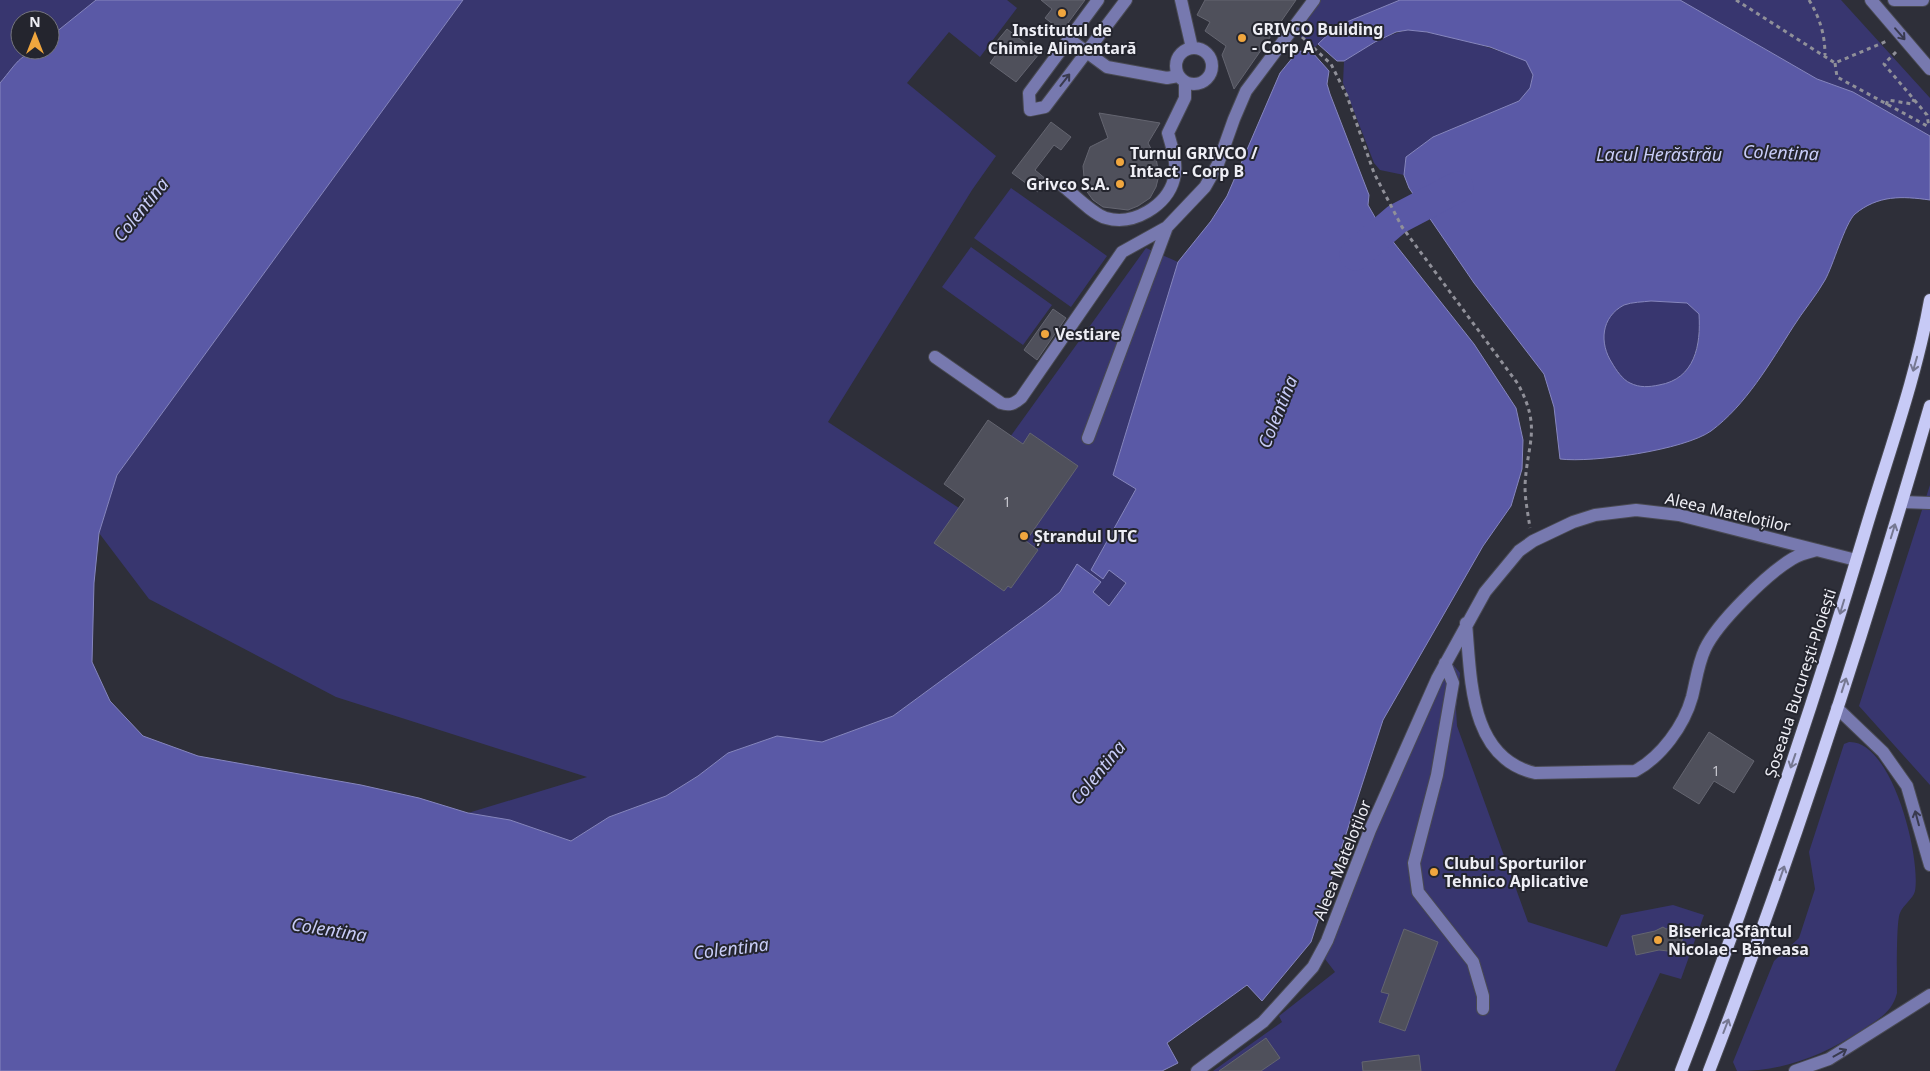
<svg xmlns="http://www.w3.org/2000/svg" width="1930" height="1071" viewBox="0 0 1930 1071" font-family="'Noto Sans',sans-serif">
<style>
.green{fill:#38366f}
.water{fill:#5a59a6;stroke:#8686be;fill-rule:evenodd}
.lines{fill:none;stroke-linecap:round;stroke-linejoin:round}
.river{stroke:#5a59a6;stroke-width:31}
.building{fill:#4f505b;stroke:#646570}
.minor-casing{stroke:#494a53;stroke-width:14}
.major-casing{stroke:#494a53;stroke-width:14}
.path{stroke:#909099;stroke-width:3;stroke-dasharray:4 4;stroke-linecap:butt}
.minor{stroke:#7779af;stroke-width:12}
.major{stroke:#c7caf6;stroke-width:12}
.oneway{stroke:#393a4e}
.oneway2{stroke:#767892}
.poi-dot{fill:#f0a63e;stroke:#24252e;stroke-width:2}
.labels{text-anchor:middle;stroke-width:4;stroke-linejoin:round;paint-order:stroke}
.number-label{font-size:14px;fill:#c6c6ce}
.poi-label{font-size:16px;font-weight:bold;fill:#eeeef5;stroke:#24252e;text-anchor:start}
.street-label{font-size:16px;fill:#eeeef5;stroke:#24252e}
.water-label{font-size:18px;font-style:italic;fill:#c8ccf7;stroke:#24252e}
</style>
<rect width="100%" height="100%" fill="#2e2f39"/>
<path class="green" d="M 0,0 L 96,0 L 50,37 L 50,20 L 20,20 L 20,50 L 32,50 L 22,57 L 0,83 Z
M 463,0 L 1007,0 L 1017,8 L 980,57 L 949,32 L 907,83 L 996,156 L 972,190 L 828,422 L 959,508 L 1146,248 L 1178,262 L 1113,475 L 1136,489 L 1091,570 L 1109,569 L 1126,583 L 1109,607 L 1093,592 L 1101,582 L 1077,564 L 1060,592 L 1043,606 L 893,716 L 822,742 L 777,736 L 728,753 L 698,776 L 666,796 L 609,817 L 571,841 L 510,820 L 468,813 L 587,777 L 336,697 L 149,599 L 99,533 L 117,475 Z
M 1314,0 L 1400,0 L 1337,26 L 1314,48 L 1292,29 Z
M 1680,0 L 1841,0 L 1930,98 L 1930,136 L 1853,92 L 1817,79 Z
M 1408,30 C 1449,34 1488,46 1526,61 L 1533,75 L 1530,88 L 1519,101 L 1433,137 L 1406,157 L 1404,175 L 1380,170 L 1374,163 L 1343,83 L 1344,61 C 1364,49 1384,35 1408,30 Z
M 1011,188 L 1107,256 L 1071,307 L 974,238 Z
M 971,247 L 1052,305 L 1023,345 L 942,287 Z
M 1651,301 L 1687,303 L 1699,314 C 1700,345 1695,379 1659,385 C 1649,387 1640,388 1630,383 C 1623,380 1616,370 1612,363 C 1599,343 1601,317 1624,305 C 1632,302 1643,302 1651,301 Z
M 1930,485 L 1930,785 L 1859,706 Z
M 1450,661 L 1460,673 L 1456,709 L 1457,726 L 1528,922 L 1607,947 L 1621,915 L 1673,905 L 1704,915 L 1681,979 L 1660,973 L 1615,1071 L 1213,1071 L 1282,1022 L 1279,1016 L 1335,972 L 1325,959 L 1371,839 Z
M 1849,742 C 1892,740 1921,857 1915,891 C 1913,899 1903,905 1900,913 C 1896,921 1897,979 1897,993 C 1892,1013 1878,1019 1862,1030 C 1822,1056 1784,1071 1737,1071 L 1733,1062 L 1774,961 L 1799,938 L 1815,889 L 1809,852 L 1844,744 Z"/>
<path class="water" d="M 96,0 L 463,0 L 117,475 L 99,533 L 94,583 L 92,662 L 110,701 L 143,736 L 198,756 L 361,785 L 419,798 L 468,813 L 510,820 L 571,841 L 609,817 L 666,796 L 698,776 L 728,753 L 777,736 L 822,742 L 893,716 L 1043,606 L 1060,592 L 1077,564 L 1101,582 L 1093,592 L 1109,606 L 1126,583 L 1109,570 L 1103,579 L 1091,570 L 1136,489 L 1113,475 L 1178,262 L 1211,221 L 1227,196 L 1280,73 L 1298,51 L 1312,52 L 1329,71 L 1327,84 L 1330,94 L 1369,195 L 1368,205 L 1376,219 L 1381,218 L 1389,231 L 1387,234 L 1474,344 L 1516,408 L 1523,440 L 1522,469 L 1511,506 L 1483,546 L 1383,720 L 1311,942 L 1262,1001 L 1247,985 L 1167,1043 L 1178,1063 L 1162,1071 L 0,1071 L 0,83 C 18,62 21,50 50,50 L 50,37 Z
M 1400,0 L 1680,0 L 1817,79 L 1853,92 L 1930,136 L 1930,200 C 1902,196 1878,195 1855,214 C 1845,223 1833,266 1825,280 C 1816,296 1803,311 1793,327 C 1770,363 1746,405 1711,431 C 1684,450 1593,463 1560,459 L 1554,407 L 1544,374 L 1474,283 L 1409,188 L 1404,175 L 1406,157 L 1433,137 L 1519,101 L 1530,88 L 1533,75 L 1526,61 L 1490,47 L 1427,32 L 1408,30 L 1396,32 L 1375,42 L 1344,61 L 1337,61 L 1318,44 L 1337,26 ZM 1651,301 L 1687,303 L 1699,314 C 1701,345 1695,379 1659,385 C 1649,387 1640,388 1630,383 C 1623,380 1616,370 1612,363 C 1599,343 1601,317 1624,305 C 1632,302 1643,302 1651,301 Z"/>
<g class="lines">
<path class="river" d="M 1355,255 L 1397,219 L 1458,187"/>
</g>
<path class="building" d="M 1041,0 L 1085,0 L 1062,31 L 1045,18 L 1052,9 Z
M 1205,0 L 1296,0 L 1234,89 L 1222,55 L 1226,46 L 1205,31 L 1210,22 L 1197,15 Z
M 1007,29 L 1039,54 L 1016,82 L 990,63 L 998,52 L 992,47 Z
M 1099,113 L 1160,123 L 1148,143 L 1156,158 L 1159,175 L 1156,187 L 1150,198 L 1138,206 L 1128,210 L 1103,207 L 1093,200 L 1085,189 L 1083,166 L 1090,147 L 1108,138 Z
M 1051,122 L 1071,137 L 1061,150 L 1054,145 L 1035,170 L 1047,180 L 1038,192 L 1012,173 Z
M 1053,309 L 1066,318 L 1037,360 L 1024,350 Z
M 988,420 L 1023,444 L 1030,433 L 1078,466 L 1026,541 L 1038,550 L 1011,588 L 1008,586 L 1004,591 L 934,543 L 965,499 L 944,484 Z
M 1709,732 L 1754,761 L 1734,793 L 1714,781 L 1699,804 L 1673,788 Z
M 1663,927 L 1666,929 L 1675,927 L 1681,931 L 1683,937 L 1681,944 L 1670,948 L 1668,951 L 1659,950 L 1636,955 L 1632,936 L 1655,931 Z
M 1404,929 L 1438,942 L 1405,1031 L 1379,1022 L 1389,994 L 1381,992 Z
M 1266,1038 L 1280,1058 L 1261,1071 L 1219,1071 Z
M 1419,1055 L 1421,1071 L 1363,1071 L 1362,1062 Z"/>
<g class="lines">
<g class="minor-casing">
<path id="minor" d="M 1098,0 L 1029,93 L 1030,110 L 1045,107 L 1126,0
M 1181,0 L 1192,48
M 1871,0 L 1930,69
M 1894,0 L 1923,0
M 1069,39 L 1107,67 L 1167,78 L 1178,76
M1176 66a18 18 0 1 1 36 0a18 18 0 1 1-36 0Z
M 1063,186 C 1073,194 1094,215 1106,218 C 1133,226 1167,206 1174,179 C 1178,163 1172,148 1168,133 L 1185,98 L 1185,82
M 935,357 L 1001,403 C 1009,406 1014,404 1021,398 L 1122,252 L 1167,227 L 1205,187 L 1218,164 L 1234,119 L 1246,91 L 1314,0
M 1088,438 L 1167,227
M 1902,502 L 1930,503
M 1466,623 C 1471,678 1469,758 1535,773 L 1635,771 C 1661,757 1684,726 1692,697 C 1696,681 1698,664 1705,649 C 1717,623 1767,574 1792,559 C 1800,554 1809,552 1817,550
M 1445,663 L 1453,683 L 1437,775 L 1414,863 L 1418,892 L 1473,962 L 1483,996 L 1483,1009
M 1837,708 L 1883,752 L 1907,786 L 1930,865
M 1197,1071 L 1263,1022 L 1313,967 L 1327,941 L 1370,830 L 1437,679 L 1485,592 L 1519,551 L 1533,541 L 1573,522 L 1595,515 L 1636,510 L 1679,515 L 1856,560
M 1795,1071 L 1829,1059 L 1930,995"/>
</g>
<g class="major-casing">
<path id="major" d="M 1681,1071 C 1749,895 1810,716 1864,535 C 1887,457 1916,379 1930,300
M 1709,1071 C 1793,854 1865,631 1930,406"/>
</g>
<path class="path" d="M 1736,0 L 1835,63 L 1887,41
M 1809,0 C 1820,18 1825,35 1825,55
M 1302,37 L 1331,64 L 1347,96 L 1374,173 L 1402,227 L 1518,384 C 1542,429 1527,442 1525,486 C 1525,500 1528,514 1530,528
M 1896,52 L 1884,64 L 1927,115 L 1929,127
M 1835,63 L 1837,77 L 1929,127
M 1886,105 L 1888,100 L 1912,104 L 1914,99"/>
<use href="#minor" class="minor"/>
<use href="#major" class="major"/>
</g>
<defs><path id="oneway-shaft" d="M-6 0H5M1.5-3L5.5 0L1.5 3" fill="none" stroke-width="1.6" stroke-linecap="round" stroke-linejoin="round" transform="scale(1.25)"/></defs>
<g class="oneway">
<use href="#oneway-shaft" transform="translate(1900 34) rotate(49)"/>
<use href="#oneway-shaft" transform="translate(1065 80) rotate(-52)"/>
<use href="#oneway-shaft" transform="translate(1917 818) rotate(-105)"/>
<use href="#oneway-shaft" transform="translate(1840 1053) rotate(-29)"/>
</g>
<g class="oneway2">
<use href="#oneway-shaft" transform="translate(1915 364) rotate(106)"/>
<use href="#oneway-shaft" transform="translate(1893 531) rotate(-73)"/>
<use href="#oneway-shaft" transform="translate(1842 607) rotate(107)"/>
<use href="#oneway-shaft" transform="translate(1844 685) rotate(-72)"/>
<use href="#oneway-shaft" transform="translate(1793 761) rotate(109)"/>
<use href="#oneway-shaft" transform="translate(1782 873) rotate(-71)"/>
<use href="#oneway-shaft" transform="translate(1726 1026) rotate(-69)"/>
</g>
<g class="poi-dot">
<circle cx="1062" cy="13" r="5"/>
<circle cx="1242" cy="38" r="5"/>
<circle cx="1120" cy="162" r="5"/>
<circle cx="1120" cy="184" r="5"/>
<circle cx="1045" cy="334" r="5"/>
<circle cx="1024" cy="536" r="5"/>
<circle cx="1434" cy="872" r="5"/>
<circle cx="1658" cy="940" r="5"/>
</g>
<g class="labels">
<g class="number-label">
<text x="1007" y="507">1</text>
<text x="1716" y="776">1</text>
</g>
<g class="poi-label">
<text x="1252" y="35">GRIVCO Building<tspan x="1252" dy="18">- Corp A</tspan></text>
<text x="1062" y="36" text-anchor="middle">Institutul de<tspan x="1062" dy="18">Chimie Alimentară</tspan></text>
<text x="1130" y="159">Turnul GRIVCO /<tspan x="1130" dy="18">Intact - Corp B</tspan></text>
<text x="1110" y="190" text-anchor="end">Grivco S.A.</text>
<text x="1055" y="340">Vestiare</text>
<text x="1034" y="542">Ștrandul UTC</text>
<text x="1444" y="869">Clubul Sporturilor<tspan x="1444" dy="18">Tehnico Aplicative</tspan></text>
<text x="1668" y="937">Biserica Sfântul<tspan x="1668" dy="18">Nicolae - Băneasa</tspan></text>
</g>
<g class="street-label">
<text transform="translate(1728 512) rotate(13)" y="6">Aleea Mateloților</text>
<text transform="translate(1800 683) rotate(-72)" y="6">Șoseaua București-Ploiești</text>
<text transform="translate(1342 860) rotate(-68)" y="6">Aleea Mateloților</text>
</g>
<g class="water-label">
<text transform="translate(1781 153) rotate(2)" y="6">Colentina</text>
<text x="1659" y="161">Lacul Herăstrău</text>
<text transform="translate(141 210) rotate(-51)" y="6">Colentina</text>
<text transform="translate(1278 412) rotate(-68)" y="6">Colentina</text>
<text transform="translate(1098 773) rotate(-51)" y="6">Colentina</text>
<text transform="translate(329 930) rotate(9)" y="6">Colentina</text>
<text transform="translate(731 949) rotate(-7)" y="6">Colentina</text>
</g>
</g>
<g transform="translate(35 35)"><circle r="24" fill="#24252e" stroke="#75757e"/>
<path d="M0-4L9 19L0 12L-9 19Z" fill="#f0a63e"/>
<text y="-8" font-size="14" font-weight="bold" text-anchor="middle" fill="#eeeef5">N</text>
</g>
</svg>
